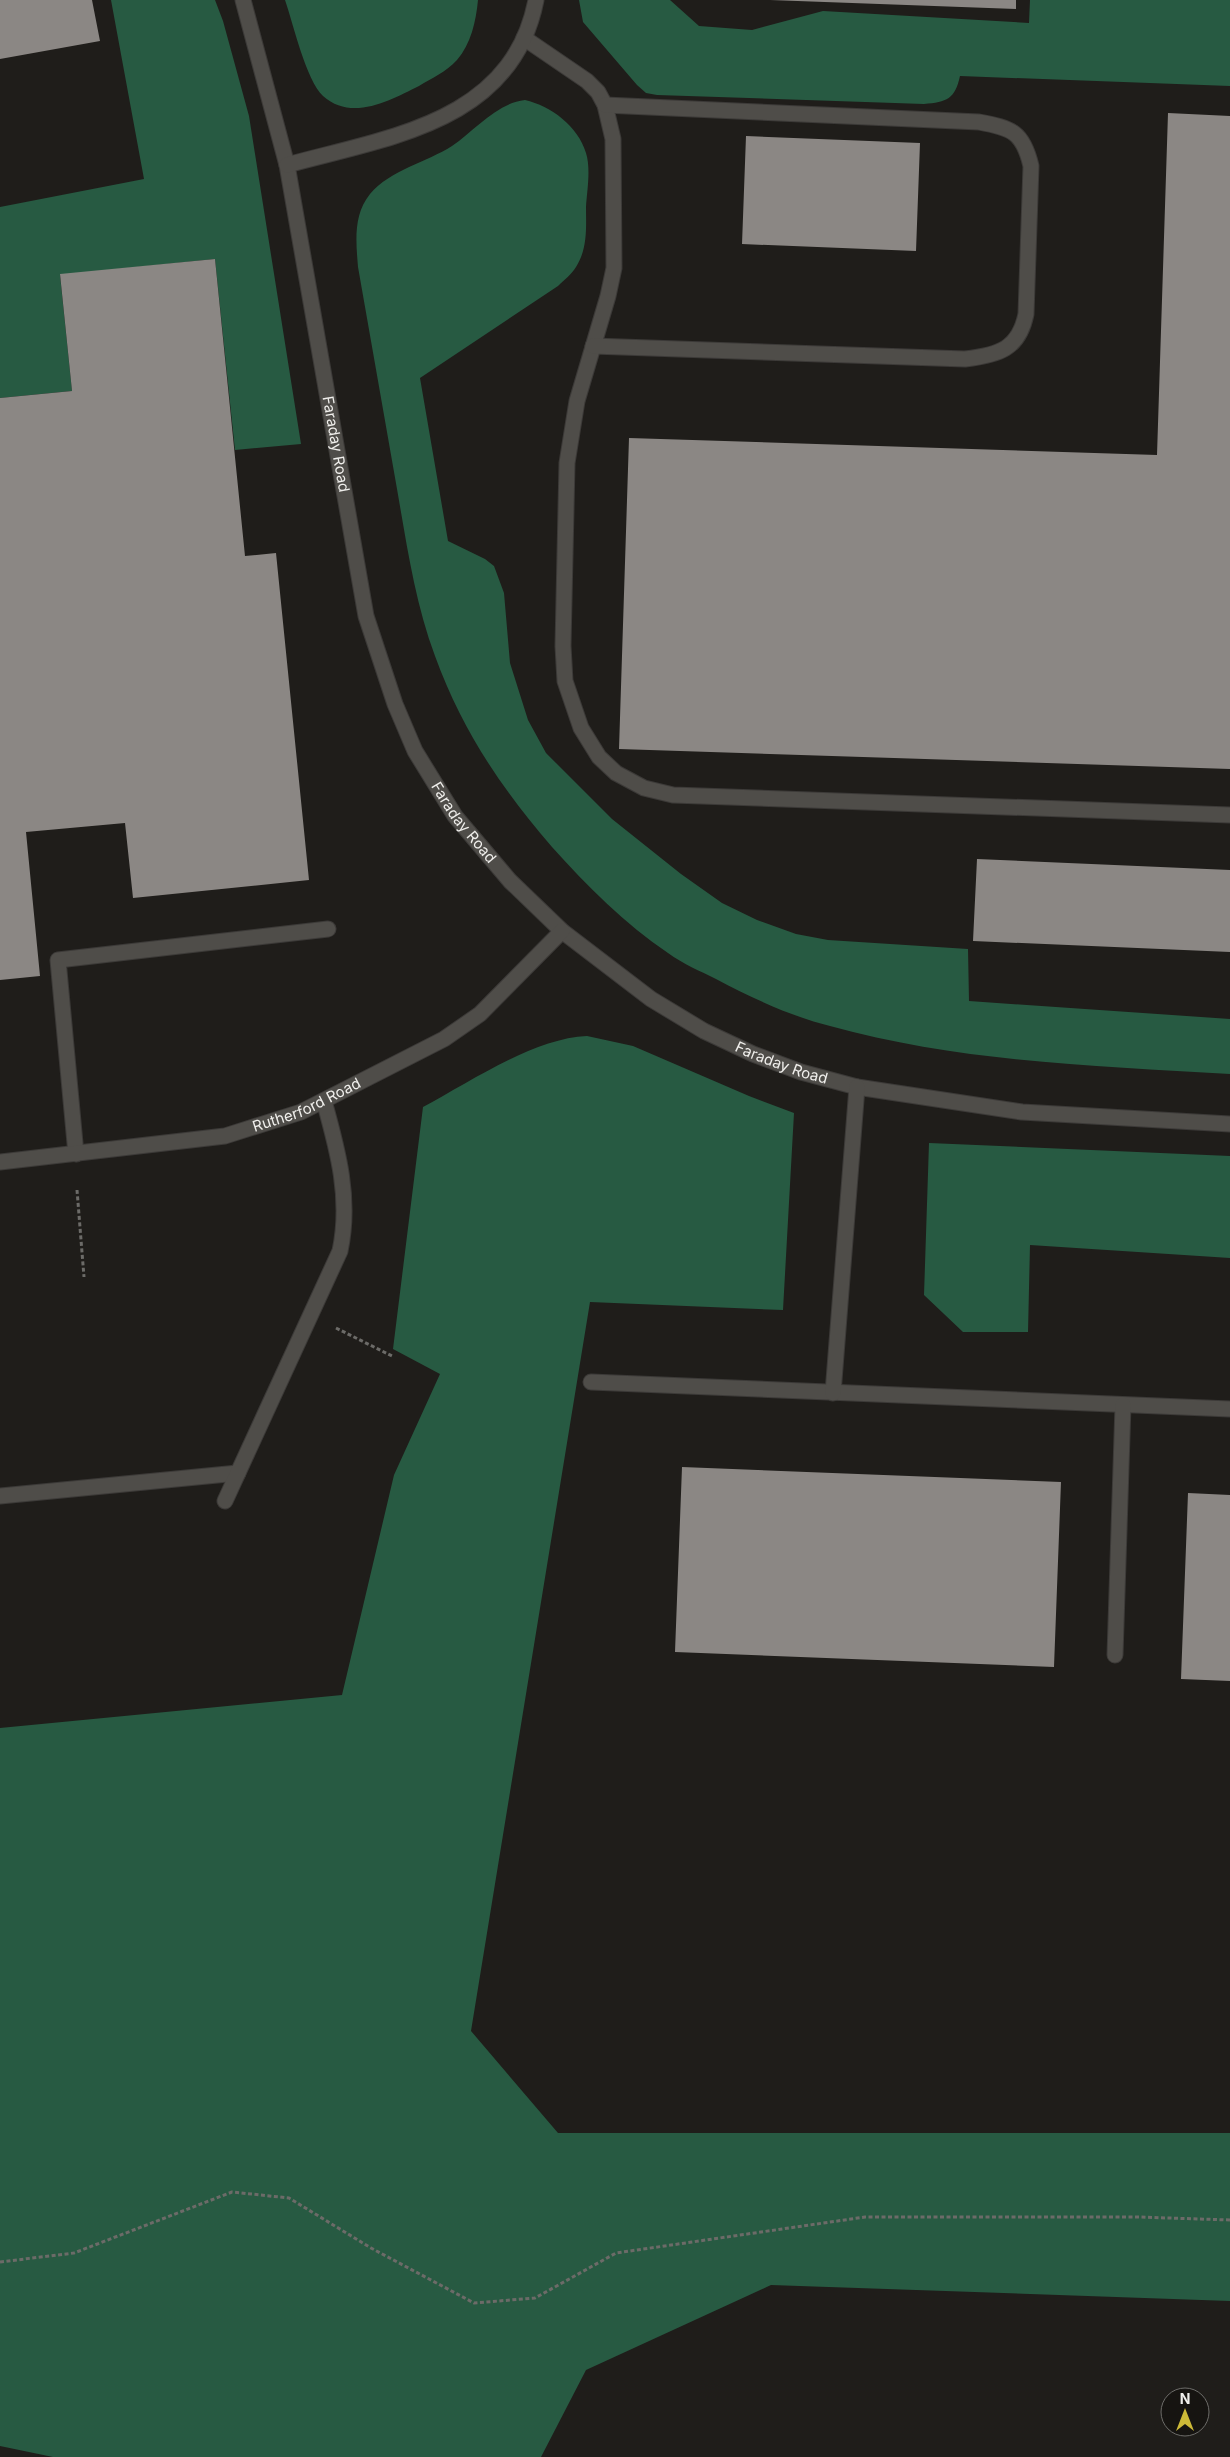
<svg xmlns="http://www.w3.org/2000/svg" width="1230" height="2457" viewBox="0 0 1230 2457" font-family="Inter,sans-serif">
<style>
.forest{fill:#275a42}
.building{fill:#8b8784}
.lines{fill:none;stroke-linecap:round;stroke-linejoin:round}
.minor-casing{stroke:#3c3a38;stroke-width:17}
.path{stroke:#6c6b68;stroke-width:3;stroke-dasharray:4 2.5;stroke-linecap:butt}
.minor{stroke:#4f4d49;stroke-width:15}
.labels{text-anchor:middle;stroke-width:5;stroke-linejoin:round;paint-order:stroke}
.street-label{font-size:15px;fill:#f0efec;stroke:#161411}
</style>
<rect width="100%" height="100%" fill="#1f1d1a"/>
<path class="forest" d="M 111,0 L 215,0 L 223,21 L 249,116 L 301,444 L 235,450 L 215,259 L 60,275 L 72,391 L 0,398 L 0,207 L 144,179 Z
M 285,0 L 478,0 C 476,21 471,44 457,60 C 446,72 432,78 419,86 C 391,100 352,122 323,96 C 306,80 293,23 285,0 Z
M 579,0 L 670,0 L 699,26 L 752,30 L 823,11 L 1029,23 L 1030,0 L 1230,0 L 1230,86 L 960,76 C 955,99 947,102 924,104 L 657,95 L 646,93 L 637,85 L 583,22 Z
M 525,100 C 551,106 578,126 586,153 C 591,169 587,191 586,207 C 586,227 588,248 576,267 C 572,274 564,280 558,286 L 420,378 L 448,541 L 485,559 L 494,566 L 504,593 L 510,663 L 528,720 L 546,753 L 612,819 L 681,874 L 722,903 L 757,920 L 796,934 L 828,940 L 968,949 L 969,1001 L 1230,1019 L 1230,1074 C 1097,1066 959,1062 830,1026 C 790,1016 752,998 716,979 C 700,971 683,964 668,953 C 625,924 587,886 552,847 C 501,788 462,730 435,656 C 415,602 407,546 397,489 C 384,415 371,341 358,267 C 356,242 353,215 370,194 C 390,170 427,162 452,146 C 475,130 497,103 525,100 Z
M 587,1036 L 633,1046 L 749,1096 L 794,1113 L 783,1310 L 590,1302 L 471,2031 L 558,2133 L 1230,2133 L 1230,2301 L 771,2285 L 586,2370 L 541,2457 L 53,2457 L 0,2446 L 0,1728 L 342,1695 L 394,1475 L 440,1374 L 393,1349 L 423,1107 C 470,1082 534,1038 587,1036 Z
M 929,1143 L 1230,1156 L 1230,1258 L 1030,1245 L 1028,1332 L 963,1332 L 924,1295 Z"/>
<path class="building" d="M 0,0 L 92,0 L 100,41 L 0,59 Z
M 770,0 L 1016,0 L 1016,9 Z
M 1168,113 L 1230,116 L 1230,769 L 619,749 L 629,438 L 1157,455 Z
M 746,136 L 920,143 L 916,251 L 742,244 Z
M 215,259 L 245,556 L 276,553 L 309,880 L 133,898 L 125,823 L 26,832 L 40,976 L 0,980 L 0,398 L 72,391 L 60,274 Z
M 977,859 L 1230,870 L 1230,952 L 973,941 Z
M 682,1467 L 1061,1482 L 1054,1667 L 675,1652 Z
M 1188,1493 L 1230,1495 L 1230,1681 L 1181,1679 Z"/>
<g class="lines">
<g class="minor-casing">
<g id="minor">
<path id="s1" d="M 243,0 L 287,165 L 366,616 L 395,704 L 415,751 L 455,816 L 510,881 L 562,931 L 651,999 L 704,1031 L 753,1054 L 801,1072 L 857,1087 L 1022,1112 L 1230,1124"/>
<path d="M 524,38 L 587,81 L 598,92 L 605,105 L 613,139 L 614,268 L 608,296 L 577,401 L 567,463 L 563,646 L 565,681 L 581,728 L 599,757 L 616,773 L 644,788 L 673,795 L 1230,815"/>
<path d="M 287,165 C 388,137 512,123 536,0"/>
<path d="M 593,346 L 965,359 C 999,355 1019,349 1026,314 L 1031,166 C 1023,132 1012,128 979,122 L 605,105"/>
<path d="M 76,1154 L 58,960 L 328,929"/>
<path id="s2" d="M 0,1162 L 225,1136 L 301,1112 L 444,1039 L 480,1014 L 562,931"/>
<path d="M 591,1382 L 1230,1409"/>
<path d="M 833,1393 L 857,1087"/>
<path d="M 0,1496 L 238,1473"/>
<path d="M 225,1501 L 340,1251 C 351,1199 338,1151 324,1101"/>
<path d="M 1115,1655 L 1123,1405"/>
</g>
</g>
<path class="path" d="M 77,1190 L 84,1277
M 336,1328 L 394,1357
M 0,2262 L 74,2253 L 232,2192 L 289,2198 L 371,2248 L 474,2303 L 535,2298 L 616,2253 L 865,2217 L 1138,2217 L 1230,2220"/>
<use href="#minor" class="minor"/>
</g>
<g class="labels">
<g class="street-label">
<text dy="5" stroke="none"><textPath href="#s1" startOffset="454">Faraday Road</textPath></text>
<text dy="5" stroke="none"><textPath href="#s1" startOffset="859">Faraday Road</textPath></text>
<text dy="5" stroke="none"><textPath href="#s1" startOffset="1264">Faraday Road</textPath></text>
<text dy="5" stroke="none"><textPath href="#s2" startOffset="314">Rutherford Road</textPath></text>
</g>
</g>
<g transform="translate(1185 2412)"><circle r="24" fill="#161411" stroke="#6d6c69"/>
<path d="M0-4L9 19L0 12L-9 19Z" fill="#ccb938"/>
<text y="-8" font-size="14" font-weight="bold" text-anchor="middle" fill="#f0efec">N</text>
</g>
</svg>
